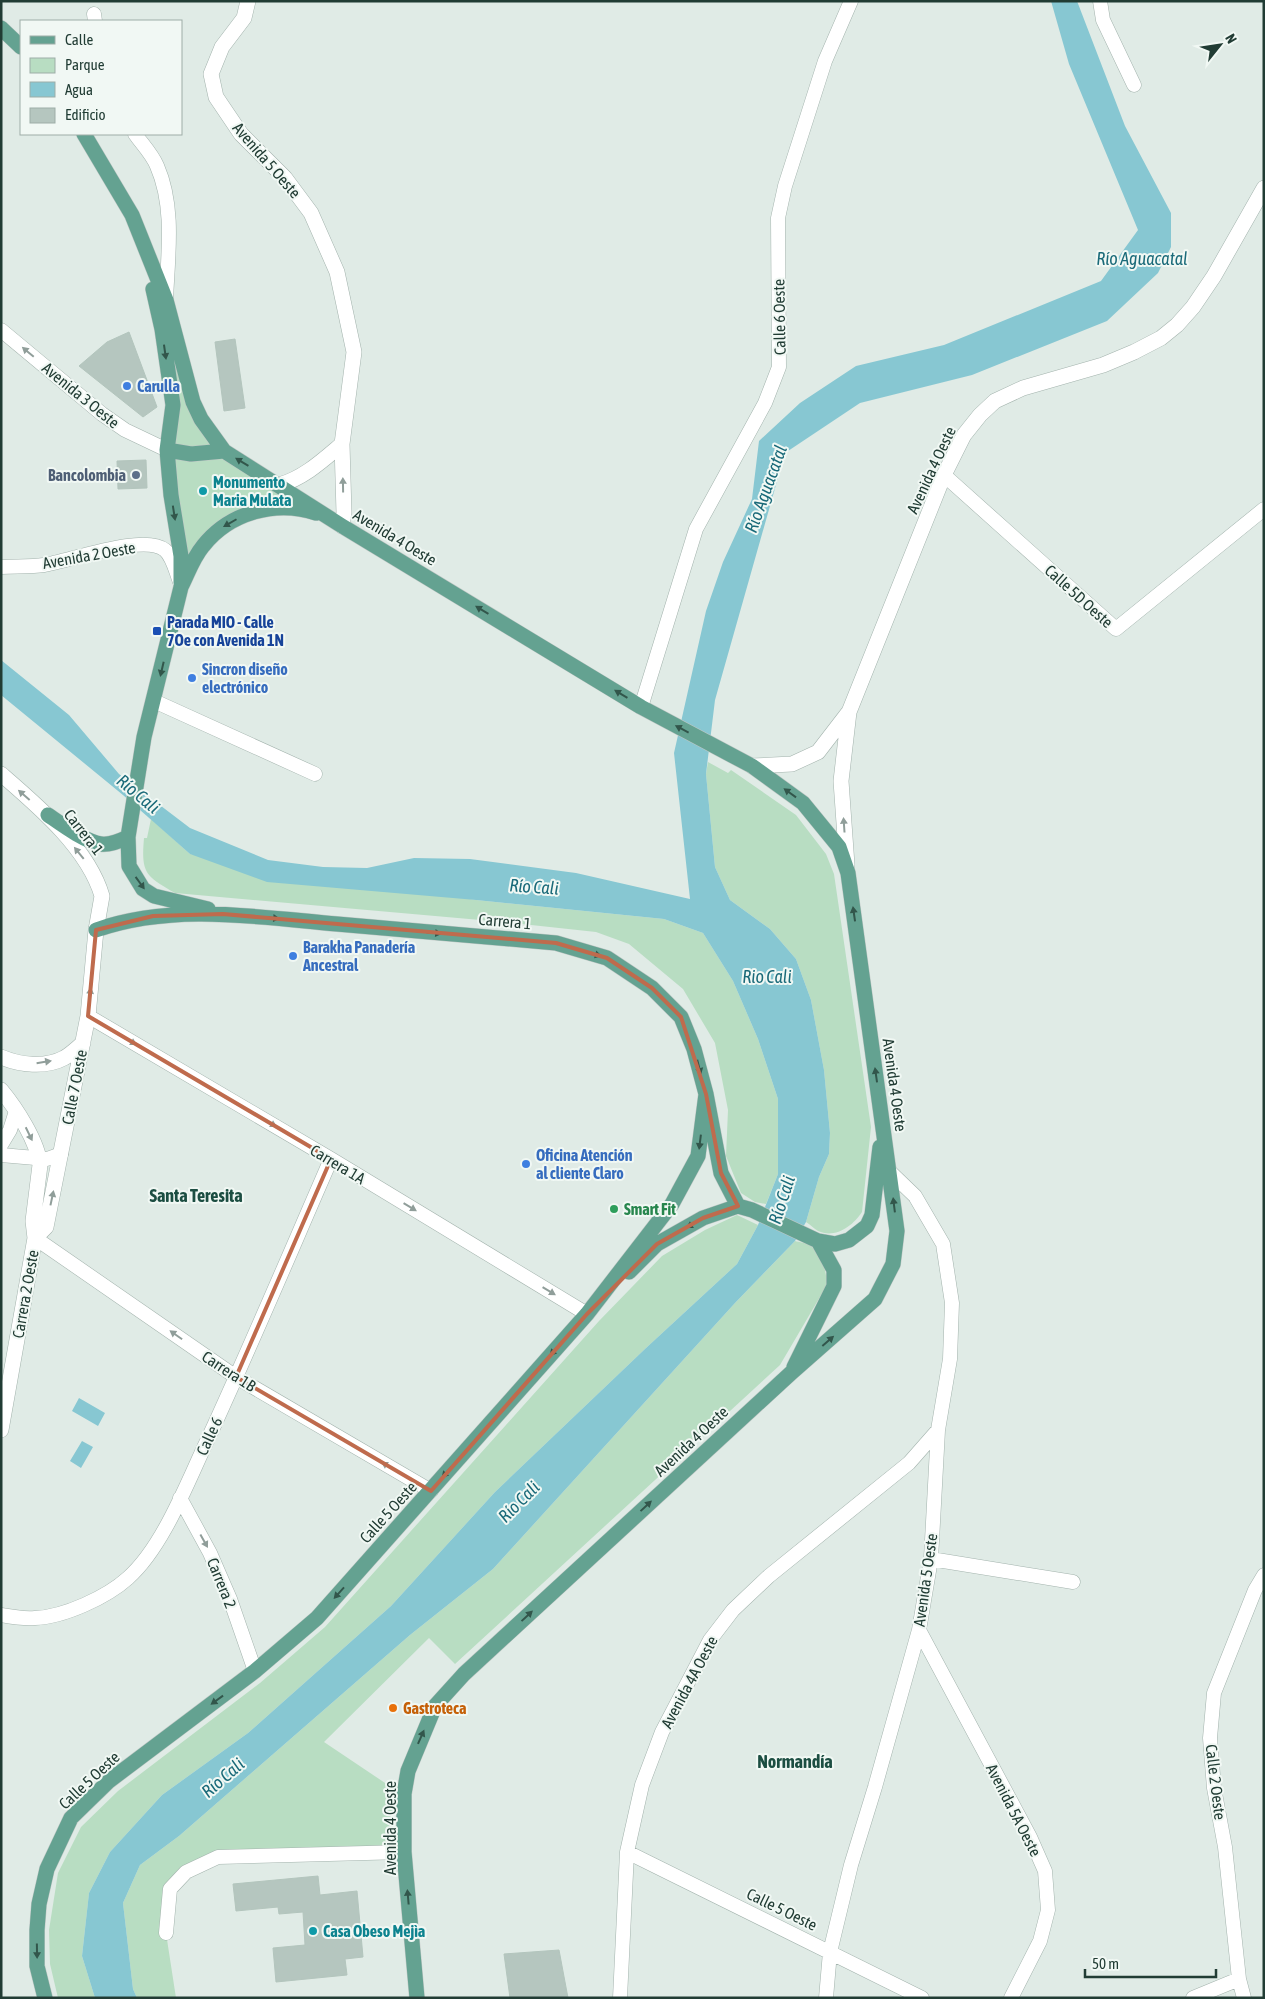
<svg xmlns="http://www.w3.org/2000/svg" width="1265" height="1999" viewBox="0 0 1265 1999" font-family="'Asap Condensed',sans-serif">
<style>
.green{fill:#b8ddc2}
.water{fill:#87c7d2}
.building{fill:#b5c6bf;stroke:#b3c5bd}
.lines{fill:none;stroke-linecap:round;stroke-linejoin:round}
.minor-casing{stroke:#a3b3ad;stroke-width:15}
.tertiary-casing{stroke:#a3b3ad;stroke-width:16}
.primary-casing{stroke:#c1c8c6;stroke-width:16}
.minor{stroke:#fff;stroke-width:14}
.tertiary{stroke:#fff;stroke-width:15}
.primary{stroke:#64a291;stroke-width:15}
.oneway{fill:#909e9a}
.oneway2{fill:#32564b}
.marked{fill:none;stroke:#bf6b4d;stroke-width:4;stroke-linejoin:round}
.shop-dot{fill:#3f7fe0;stroke:#f1f8f4;stroke-width:2}
.service-dot{fill:#5c6f8a;stroke:#f1f8f4;stroke-width:2}
.culture-dot{fill:#0f9aa8;stroke:#f1f8f4;stroke-width:2}
.transit-dot{fill:#1a4fb4;stroke:#f1f8f4;stroke-width:2}
.leisure-dot{fill:#2e9e5b;stroke:#f1f8f4;stroke-width:2}
.food-dot{fill:#e8710a;stroke:#f1f8f4;stroke-width:2}
.labels{text-anchor:middle;stroke-width:4;stroke-linejoin:round;paint-order:stroke}
.street-label{font-size:16px;fill:#213c34;stroke:#f1f8f4}
.shop-label{font-size:16px;font-weight:bold;fill:#366cbe;stroke:#f1f8f4;text-anchor:start}
.service-label{font-size:16px;font-weight:bold;fill:#4e5e75;stroke:#f1f8f4;text-anchor:end}
.culture-label{font-size:16px;font-weight:bold;fill:#0d838f;stroke:#f1f8f4;text-anchor:start}
.transit-label{font-size:16px;font-weight:bold;fill:#164399;stroke:#f1f8f4;text-anchor:start}
.leisure-label{font-size:16px;font-weight:bold;fill:#27864d;stroke:#f1f8f4;text-anchor:start}
.food-label{font-size:16px;font-weight:bold;fill:#c56008;stroke:#f1f8f4;text-anchor:start}
.water-label{font-size:18px;font-style:italic;fill:#1a6a79;stroke:#f1f8f4}
.neighbourhood-label{font-size:18px;font-weight:bold;fill:#1c4e42;stroke:#f1f8f4}
</style>
<rect width="100%" height="100%" fill="#e0ebe6"/>
<path class="green" d="M 166,300 L 193,402 L 224,451 L 342,526 L 284,507 L 226,524 L 181,587 Z
M 708,762 L 728,773 L 731,770 L 796,815 L 826,854 L 834,874 L 871,1127 L 862,1212 C 853,1226 835,1239 818,1231 C 813,1228 811,1225 806,1222 L 819,1177 L 829,1154 L 830,1133 L 824,1070 L 811,1000 L 796,959 L 770,929 L 730,900 L 715,867 L 706,774 Z
M 151,819 L 190,854 L 476,900 L 664,919 L 703,933 L 733,981 L 758,1039 L 778,1099 L 778,1174 L 766,1204 L 755,1202 L 741,1193 L 726,1156 L 728,1110 L 715,1043 L 683,989 L 629,944 L 596,932 L 503,922 L 175,893 C 145,876 141,873 144,838 L 147,838 Z
M 737,1215 L 758,1225 L 737,1264 L 646,1348 L 495,1492 L 391,1606 L 248,1733 L 162,1795 L 110,1852 L 89,1893 L 82,1956 L 95,1998 L 58,1998 L 50,1964 L 49,1930 L 58,1873 L 81,1827 L 118,1791 L 260,1683 L 325,1627 L 599,1321 L 662,1256 L 705,1230 Z
M 795,1241 C 799,1242 807,1243 809,1245 C 823,1253 826,1271 827,1285 L 780,1365 L 455,1664 L 429,1638 L 324,1742 L 394,1789 L 393,1818 L 395,1852 L 218,1857 L 170,1890 L 166,1933 L 176,1998 L 137,1998 L 133,1989 L 123,1903 L 140,1865 L 179,1836 L 410,1635 L 493,1569 L 735,1303 Z"/>
<path class="water" d="M 1051,1 L 1077,1 L 1125,126 L 1171,213 L 1171,247 L 1158,273 L 1107,321 L 972,375 L 860,403 L 785,453 L 715,700 L 706,774 L 715,867 L 730,900 L 770,929 L 796,959 L 811,1000 L 824,1070 L 830,1133 L 829,1154 L 819,1177 L 806,1222 L 795,1241 L 735,1303 L 493,1569 L 410,1635 L 179,1836 L 140,1865 L 123,1903 L 133,1989 L 137,1998 L 95,1998 L 82,1956 L 89,1893 L 110,1852 L 162,1795 L 248,1733 L 391,1606 L 495,1492 L 646,1348 L 737,1264 L 758,1225 L 778,1174 L 778,1099 L 758,1039 L 733,981 L 703,933 L 664,919 L 476,900 L 267,882 L 190,854 L 123,795 L 1,695 L 1,660 L 69,715 L 119,774 L 190,828 L 268,860 L 323,867 L 367,868 L 414,858 L 470,859 L 576,873 L 690,899 L 674,753 L 706,611 L 723,562 L 752,499 L 759,441 L 800,403 L 856,366 L 944,345 L 1101,281 L 1138,230 L 1069,64 Z
M 79,1398 L 105,1413 L 98,1426 L 72,1411 Z
M 82,1441 L 93,1447 L 81,1468 L 70,1461 Z"/>
<path class="building" d="M 129,332 L 157,407 L 143,417 L 79,366 L 107,342 Z
M 235,339 L 245,408 L 224,411 L 215,342 Z
M 146,460 L 147,488 L 118,489 L 117,461 Z
M 318,1876 L 320,1895 L 357,1891 L 363,1957 L 345,1959 L 347,1975 L 276,1982 L 273,1948 L 305,1945 L 303,1912 L 279,1914 L 278,1907 L 236,1911 L 233,1884 Z
M 559,1950 L 568,1998 L 510,1998 L 504,1954 Z"/>
<g class="lines">
<g class="minor-casing">
<path id="minor" d="M 1100,1 L 1103,20 L 1134,85
M 94,14 L 95,21
M 135,134 C 142,144 152,154 157,166 C 175,207 168,255 166,299
M 1,330 L 102,414 L 125,430 L 167,450
M 944,475 L 1116,629 L 1264,509
M 1,567 C 15,566 30,567 44,565 C 70,561 144,533 165,550 C 173,557 176,572 180,582
M 154,701 L 315,774
M 641,707 L 696,529 L 765,403 L 779,367 L 778,218 L 785,186 L 825,61 L 851,1
M 88,1016 L 331,1159 L 587,1314
M 1,1145 L 10,1130 L 16,1111
M 1,1155 L 47,1159 L 61,1154
M 35,1238 L 236,1377 L 431,1491
M 180,1498 L 210,1553 L 230,1599 L 255,1671
M 931,1559 L 1073,1582
M 1,1615 C 12,1617 24,1619 35,1618 C 64,1617 107,1597 128,1578 C 163,1547 187,1483 207,1441 C 250,1348 290,1253 331,1159
M 919,1630 L 1030,1837 L 1045,1871 L 1048,1910 L 1040,1941 L 1011,1998
M 627,1852 L 922,1998
M 166,1933 L 170,1889 L 186,1872 L 218,1857 L 404,1852
M 620,1998 L 627,1852 L 642,1785 L 662,1732 L 710,1640 L 733,1610 L 769,1576 L 909,1463 L 938,1430
M 826,1998 L 830,1952 L 851,1865 L 875,1787 L 919,1630 L 931,1559 L 938,1430 L 950,1359 L 952,1303 L 943,1244 L 915,1196 L 889,1171
M 1193,1998 L 1239,1979
M 1244,1998 L 1239,1979 L 1225,1847 L 1214,1788 L 1210,1738 L 1214,1693 L 1255,1590 L 1264,1575"/>
</g>
<g class="tertiary-casing">
<path id="tertiary" d="M 248,1 L 244,18 L 222,47 L 211,74 L 216,97 L 241,134 L 285,178 L 311,213 L 337,272 L 354,352 L 342,444 L 344,513 L 342,526
M 279,485 C 304,478 323,460 342,444
M 752,766 L 792,764 L 818,752 L 848,713
M 1,774 C 38,806 88,848 102,896 L 96,930 L 88,1016 L 46,1227 L 35,1238
M 847,865 L 841,781 L 849,712 L 944,475 L 964,435 L 980,415 L 995,401 L 1023,388 L 1103,365 L 1134,352 L 1161,338 L 1177,325 L 1193,307 L 1214,276 L 1264,188
M 1,1057 C 20,1065 45,1068 64,1058 C 71,1054 77,1048 83,1043
M 1,1090 C 16,1108 38,1142 40,1165 L 33,1221 L 35,1238 L 1,1430"/>
</g>
<g class="primary-casing">
<path id="primary" d="M 1,28 L 21,47
M 84,134 L 132,215 L 166,300 L 193,402 L 201,419 L 224,451 L 342,526 L 641,707 L 752,766 L 803,803 L 839,847 L 848,873 L 897,1231 L 893,1264 L 875,1299 L 791,1373 L 464,1674 L 435,1706 L 408,1771 L 404,1794 L 404,1852 L 417,1998
M 153,289 L 162,329 L 173,405 L 167,450 L 171,495 L 181,556 L 181,583
M 167,450 L 191,454 L 224,451
M 48,815 C 61,824 85,842 101,844 C 110,845 120,841 128,837
M 208,909 L 154,896 L 143,889 L 129,866 L 128,837 L 144,737 L 181,587 C 188,573 193,558 203,546 C 230,512 276,500 316,513
M 96,930 C 174,903 257,917 337,924 C 410,931 483,937 556,943 L 607,958 L 652,988 L 681,1017 L 694,1049 L 706,1094 L 721,1173 L 738,1206
M 629,1272 L 657,1244 L 703,1218 L 738,1206 L 752,1210 L 818,1241 L 835,1244 L 849,1240 L 867,1226 L 872,1215 L 880,1147
M 794,1367 L 834,1286 L 834,1270 L 818,1241
M 45,1998 L 37,1966 L 37,1930 L 39,1904 L 47,1869 L 71,1818 L 109,1781 L 255,1671 L 317,1618 L 587,1314 L 672,1204 L 698,1156 L 706,1094"/>
</g>
<use href="#minor" class="minor"/>
<use href="#tertiary" class="tertiary"/>
<use href="#primary" class="primary"/>
</g>
<defs><path id="oneway-solid" d="M-6-.8H1V-3.2L6.5 0L1 3.2V.8H-6Z" transform="scale(1.25)"/></defs>
<g class="oneway">
<use href="#oneway-solid" transform="translate(28 352) rotate(-140)"/>
<use href="#oneway-solid" transform="translate(343 485) rotate(-91)"/>
<use href="#oneway-solid" transform="translate(24 795) rotate(-139)"/>
<use href="#oneway-solid" transform="translate(844 825) rotate(-94)"/>
<use href="#oneway-solid" transform="translate(79 853) rotate(-129)"/>
<use href="#oneway-solid" transform="translate(90 995) rotate(-84)"/>
<use href="#oneway-solid" transform="translate(130 1041) rotate(30)"/>
<use href="#oneway-solid" transform="translate(44 1062) rotate(-9)"/>
<use href="#oneway-solid" transform="translate(270 1123) rotate(30)"/>
<use href="#oneway-solid" transform="translate(29 1134) rotate(64)"/>
<use href="#oneway-solid" transform="translate(52 1198) rotate(-78)"/>
<use href="#oneway-solid" transform="translate(410 1207) rotate(31)"/>
<use href="#oneway-solid" transform="translate(549 1291) rotate(31)"/>
<use href="#oneway-solid" transform="translate(176 1335) rotate(-145)"/>
<use href="#oneway-solid" transform="translate(388 1466) rotate(-150)"/>
<use href="#oneway-solid" transform="translate(204 1541) rotate(61)"/>
</g>
<g class="oneway2">
<use href="#oneway-solid" transform="translate(165 352) rotate(82)"/>
<use href="#oneway-solid" transform="translate(242 462) rotate(-149)"/>
<use href="#oneway-solid" transform="translate(174 513) rotate(81)"/>
<use href="#oneway-solid" transform="translate(230 523) rotate(150)"/>
<use href="#oneway-solid" transform="translate(482 610) rotate(-149)"/>
<use href="#oneway-solid" transform="translate(162 669) rotate(103)"/>
<use href="#oneway-solid" transform="translate(621 694) rotate(-149)"/>
<use href="#oneway-solid" transform="translate(682 729) rotate(-152)"/>
<use href="#oneway-solid" transform="translate(790 793) rotate(-144)"/>
<use href="#oneway-solid" transform="translate(140 883) rotate(54)"/>
<use href="#oneway-solid" transform="translate(854 914) rotate(-98)"/>
<use href="#oneway-solid" transform="translate(272 918) rotate(5)"/>
<use href="#oneway-solid" transform="translate(434 933) rotate(5)"/>
<use href="#oneway-solid" transform="translate(594 954) rotate(16)"/>
<use href="#oneway-solid" transform="translate(699 1067) rotate(76)"/>
<use href="#oneway-solid" transform="translate(876 1075) rotate(-98)"/>
<use href="#oneway-solid" transform="translate(700 1142) rotate(97)"/>
<use href="#oneway-solid" transform="translate(894 1205) rotate(-97)"/>
<use href="#oneway-solid" transform="translate(693 1224) rotate(150)"/>
<use href="#oneway-solid" transform="translate(828 1341) rotate(-41)"/>
<use href="#oneway-solid" transform="translate(555 1350) rotate(132)"/>
<use href="#oneway-solid" transform="translate(447 1472) rotate(132)"/>
<use href="#oneway-solid" transform="translate(646 1506) rotate(-43)"/>
<use href="#oneway-solid" transform="translate(339 1593) rotate(132)"/>
<use href="#oneway-solid" transform="translate(527 1616) rotate(-43)"/>
<use href="#oneway-solid" transform="translate(217 1700) rotate(144)"/>
<use href="#oneway-solid" transform="translate(421 1737) rotate(-66)"/>
<use href="#oneway-solid" transform="translate(408 1897) rotate(-95)"/>
<use href="#oneway-solid" transform="translate(37 1951) rotate(89)"/>
</g>
<path class="marked" d="M 223,914 L 556,943 L 607,958 L 652,988 L 681,1017 L 706,1094 L 721,1173 L 738,1206 L 703,1218 L 657,1244 L 587,1314 L 431,1491 L 236,1377 L 331,1159 L 88,1016 L 96,930 L 153,916 Z"/>
<g class="shop-dot">
<circle cx="127" cy="386" r="5"/>
<circle cx="192" cy="678" r="5"/>
<circle cx="293" cy="956" r="5"/>
<circle cx="526" cy="1164" r="5"/>
</g>
<circle class="service-dot" cx="136" cy="475" r="5"/>
<g class="culture-dot">
<circle cx="203" cy="491" r="5"/>
<circle cx="313" cy="1931" r="5"/>
</g>
<rect class="transit-dot" x="152" y="626" width="10" height="10" rx="2.5"/>
<circle class="leisure-dot" cx="614" cy="1209" r="5"/>
<circle class="food-dot" cx="393" cy="1708" r="5"/>
<g class="labels">
<g class="street-label">
<text transform="translate(267 160) rotate(49)" y="6">Avenida 5 Oeste</text>
<text transform="translate(779 317) rotate(-91)" y="6">Calle 6 Oeste</text>
<text transform="translate(81 395) rotate(39)" y="6">Avenida 3 Oeste</text>
<text transform="translate(931 470) rotate(-65)" y="6">Avenida 4 Oeste</text>
<text transform="translate(395 537) rotate(31)" y="6">Avenida 4 Oeste</text>
<text transform="translate(89 555) rotate(-10)" y="6">Avenida 2 Oeste</text>
<text transform="translate(1079 596) rotate(42)" y="6">Calle 5D Oeste</text>
<text transform="translate(84 832) rotate(52)" y="6">Carrera 1</text>
<text transform="translate(505 921) rotate(5)" y="6">Carrera 1</text>
<text transform="translate(895 1085) rotate(82)" y="6">Avenida 4 Oeste</text>
<text transform="translate(74 1087) rotate(-79)" y="6">Calle 7 Oeste</text>
<text transform="translate(338 1164) rotate(31)" y="6">Carrera 1A</text>
<text transform="translate(25 1294) rotate(-80)" y="6">Carrera 2 Oeste</text>
<text transform="translate(229 1371) rotate(33)" y="6">Carrera 1B</text>
<text transform="translate(209 1436) rotate(-65)" y="6">Calle 6</text>
<text transform="translate(691 1441) rotate(-43)" y="6">Avenida 4 Oeste</text>
<text transform="translate(388 1512) rotate(-48)" y="6">Calle 5 Oeste</text>
<text transform="translate(925 1580) rotate(-82)" y="6">Avenida 5 Oeste</text>
<text transform="translate(222 1583) rotate(68)" y="6">Carrera 2</text>
<text transform="translate(689 1682) rotate(-62)" y="6">Avenida 4A Oeste</text>
<text transform="translate(89 1780) rotate(-43)" y="6">Calle 5 Oeste</text>
<text transform="translate(1216 1782) rotate(83)" y="6">Calle 2 Oeste</text>
<text transform="translate(1014 1810) rotate(63)" y="6">Avenida 5A Oeste</text>
<text transform="translate(390 1828) rotate(-90)" y="6">Avenida 4 Oeste</text>
<text transform="translate(782 1909) rotate(26)" y="6">Calle 5 Oeste</text>
</g>
<g class="shop-label">
<text x="137" y="392">Carulla</text>
<text x="202" y="675">Sincron diseño<tspan x="202" dy="18">electrónico</tspan></text>
<text x="303" y="953">Barakha Panadería<tspan x="303" dy="18">Ancestral</tspan></text>
<text x="536" y="1161">Oficina Atención<tspan x="536" dy="18">al cliente Claro</tspan></text>
</g>
<g class="service-label">
<text x="126" y="481">Bancolombia</text>
</g>
<g class="culture-label">
<text x="213" y="488">Monumento<tspan x="213" dy="18">Maria Mulata</tspan></text>
<text x="323" y="1937">Casa Obeso Mejìa</text>
</g>
<g class="transit-label">
<text x="167" y="628">Parada MIO - Calle<tspan x="167" dy="18">7Oe con Avenida 1N</tspan></text>
</g>
<g class="leisure-label">
<text x="624" y="1215">Smart Fit</text>
</g>
<g class="food-label">
<text x="403" y="1714">Gastroteca</text>
</g>
<g class="water-label">
<text x="1142" y="265">Río Aguacatal</text>
<text transform="translate(766 489) rotate(-70)" y="6">Río Aguacatal</text>
<text transform="translate(138 794) rotate(40)" y="6">Río Cali</text>
<text transform="translate(534 887) rotate(4)" y="6">Río Cali</text>
<text x="767" y="983">Rio Cali</text>
<text transform="translate(782 1200) rotate(-72)" y="6">Río Cali</text>
<text transform="translate(519 1502) rotate(-45)" y="6">Río Cali</text>
<text transform="translate(223 1778) rotate(-41)" y="6">Río Cali</text>
</g>
<g class="neighbourhood-label">
<text x="196" y="1202">Santa Teresita</text>
<text x="795" y="1768">Normandía</text>
</g>
</g>
<rect width="1265" height="1999" fill="none" stroke="#213c34" stroke-width="5"/>
<rect x="20" y="20" width="162" height="115" fill="#f1f8f4" stroke="#9eada7"/>
<rect x="30" y="36" width="25" height="8" fill="#64a291" stroke="#9eada7"/>
<text x="65" y="45" font-size="15" fill="#213c34">Calle</text>
<rect x="30" y="58" width="25" height="15" fill="#b8ddc2" stroke="#9eada7"/>
<text x="65" y="70" font-size="15" fill="#213c34">Parque</text>
<rect x="30" y="82" width="25" height="15" fill="#87c7d2" stroke="#9eada7"/>
<text x="65" y="95" font-size="15" fill="#213c34">Agua</text>
<rect x="30" y="108" width="25" height="15" fill="#b5c6bf" stroke="#9eada7"/>
<text x="65" y="120" font-size="15" fill="#213c34">Edificio</text>
<g transform="translate(1220 45) rotate(60)" stroke="#f1f8f4" stroke-width="4" paint-order="stroke">
<path d="M0-4L9 19L0 12L-9 19Z" fill="#213c34"/>
<text y="-8" font-size="14" font-weight="bold" text-anchor="middle" fill="#213c34">N</text>
</g>
<path d="M1085 1969v8h131v-8" fill="none" stroke="#213c34" stroke-width="2.5"/>
<text x="1092" y="1969" font-size="15" fill="#213c34" stroke="#f1f8f4" stroke-width="4" paint-order="stroke">50 m</text>
</svg>
